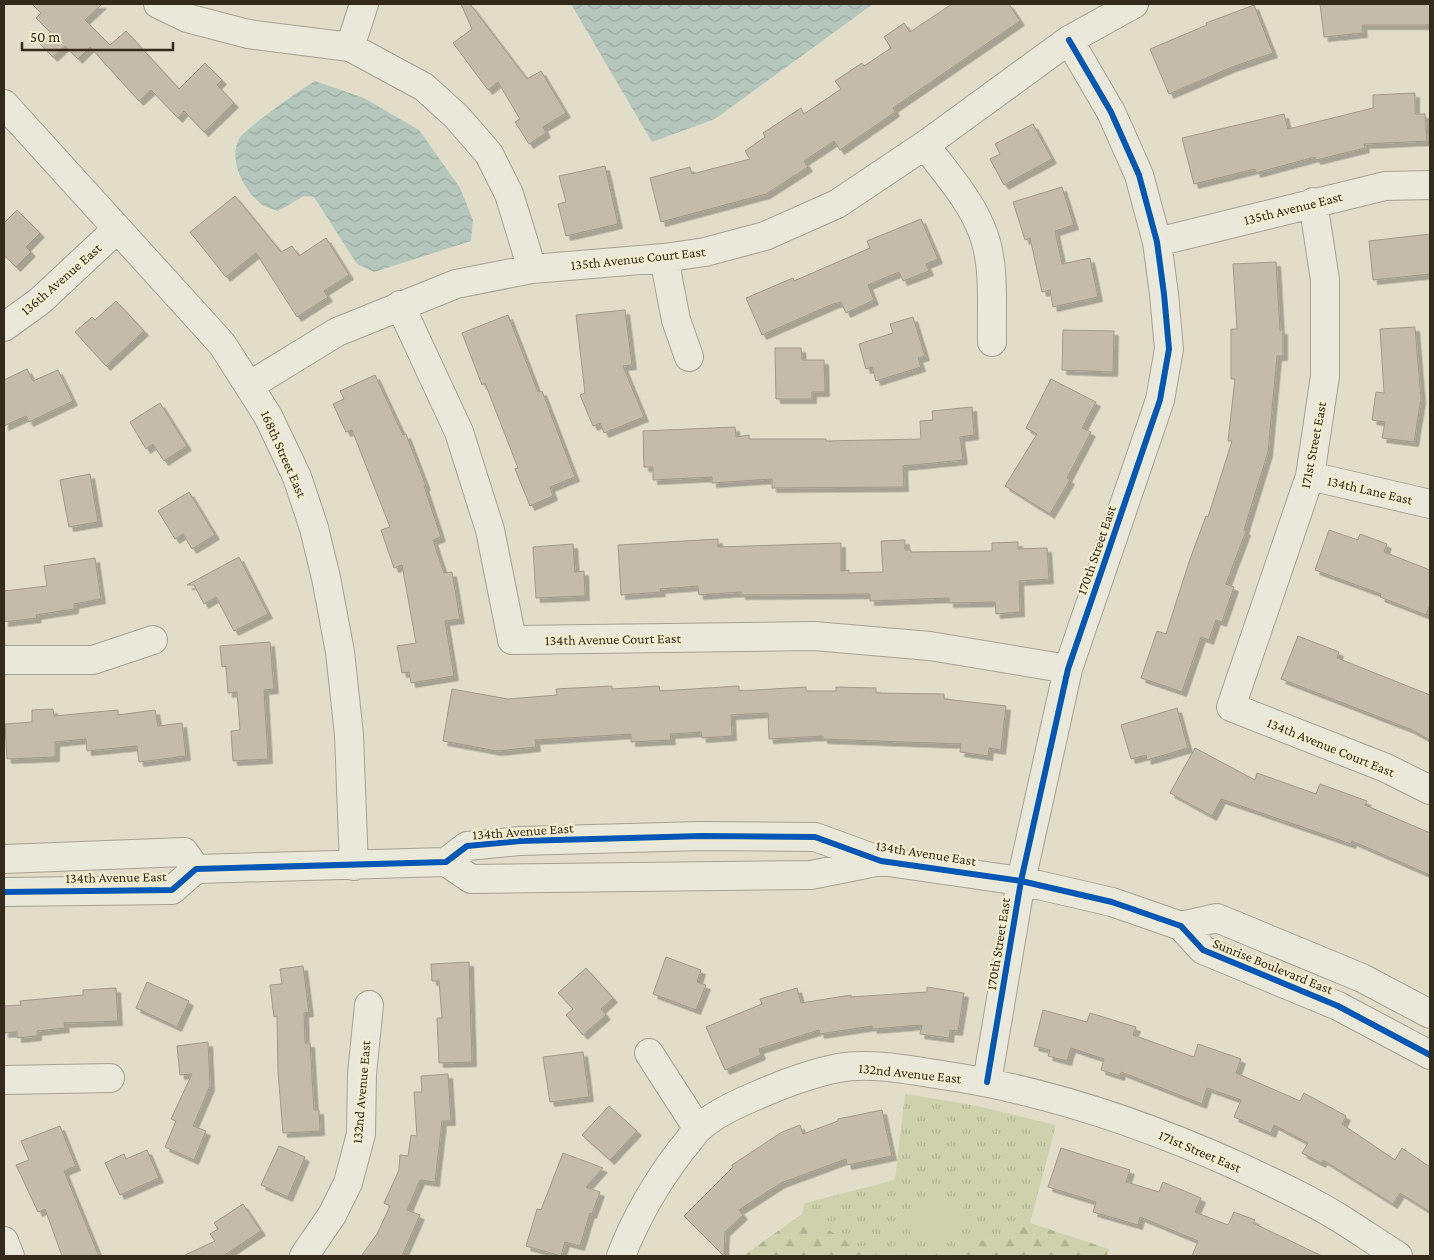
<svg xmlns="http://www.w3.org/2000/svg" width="1434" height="1260" viewBox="0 0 1434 1260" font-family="'Crimson Pro',serif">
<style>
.grass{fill:url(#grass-tufts)}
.forest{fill:url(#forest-firs)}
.pitch{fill:#cdd1ac}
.water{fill:url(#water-waves)}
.building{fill:#c5bbaa;stroke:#a19989;filter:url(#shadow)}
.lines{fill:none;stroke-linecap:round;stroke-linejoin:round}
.minor-casing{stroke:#a6a193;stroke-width:30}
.minor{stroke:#eae7db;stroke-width:28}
.cycleway-casing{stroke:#f3edce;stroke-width:9}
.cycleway{stroke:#0057b8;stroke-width:6}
.labels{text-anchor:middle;stroke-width:4.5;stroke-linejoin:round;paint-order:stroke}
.street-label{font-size:14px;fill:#332a1c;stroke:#f3edce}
</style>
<defs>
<pattern id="grass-tufts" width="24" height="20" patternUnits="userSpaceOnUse" patternTransform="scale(1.25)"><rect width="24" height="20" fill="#cdd1ac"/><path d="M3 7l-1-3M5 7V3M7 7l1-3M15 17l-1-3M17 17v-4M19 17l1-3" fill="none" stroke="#b0b493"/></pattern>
<pattern id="forest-firs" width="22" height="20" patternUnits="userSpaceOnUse" patternTransform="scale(1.25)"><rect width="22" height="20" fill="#cdd1ac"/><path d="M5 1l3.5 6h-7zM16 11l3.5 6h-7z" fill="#b0b493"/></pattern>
<pattern id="water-waves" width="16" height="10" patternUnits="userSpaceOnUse" patternTransform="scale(1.25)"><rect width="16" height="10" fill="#b5c7bd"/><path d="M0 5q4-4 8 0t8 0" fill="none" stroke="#9caba2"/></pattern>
<filter id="shadow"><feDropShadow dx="4.5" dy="4.5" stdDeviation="0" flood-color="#0004"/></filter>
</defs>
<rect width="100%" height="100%" fill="#e1ddc9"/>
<path class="grass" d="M 905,1094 L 977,1106 L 1056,1125 L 1030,1223 L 941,1256 L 872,1256 L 802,1214 L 805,1203 L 895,1180 Z"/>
<path class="forest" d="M 802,1214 L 872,1256 L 743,1256 Z
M 1030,1223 L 1109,1249 L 1107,1256 L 941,1256 Z"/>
<path class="pitch" d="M 917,1198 L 964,1204 L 959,1241 L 913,1235 Z"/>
<path class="water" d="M 571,4 L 873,4 L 715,119 L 652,142 Z
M 315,81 L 364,98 L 419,130 L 460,188 L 473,220 L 471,241 L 374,272 L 357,264 L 314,197 L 304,196 L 278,211 C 273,209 265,207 261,204 C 244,190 228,161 239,139 C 245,129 301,89 315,81 Z"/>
<path class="building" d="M 32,4 L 102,4 L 85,20 L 110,45 L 126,31 L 179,89 L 205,63 L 222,80 L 217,85 L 234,103 L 204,132 L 184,111 L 178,118 L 151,90 L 139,101 L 90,47 L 78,59 L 65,46 L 53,57 L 39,43 L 50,32 L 36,18 L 41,13 Z
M 461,4 L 470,4 L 527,79 L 541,71 L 566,113 L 543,127 L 546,133 L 529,144 L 515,122 L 520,119 L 498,82 L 488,90 L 453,43 L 472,29 Z
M 952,4 L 1009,4 L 1020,21 L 893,108 L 895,112 L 840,150 L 834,141 L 804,161 L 808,167 L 766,194 L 661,222 L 650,178 L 690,167 L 692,174 L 750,159 L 745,151 L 765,137 L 763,133 L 801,108 L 804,114 L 841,89 L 835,81 L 862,63 L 864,66 L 891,48 L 884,37 L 904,23 L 910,32 Z
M 1320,4 L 1430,4 L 1430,25 L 1362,25 L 1363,33 L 1324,37 Z
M 1254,5 L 1273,53 L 1232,67 L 1169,94 L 1150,49 L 1207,25 L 1206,23 Z
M 1415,93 L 1415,114 L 1425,114 L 1427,141 L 1364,144 L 1365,148 L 1316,160 L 1315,157 L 1256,173 L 1255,169 L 1194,184 L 1182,138 L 1284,114 L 1288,129 L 1373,108 L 1373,95 Z
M 1033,124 L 1052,159 L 1004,185 L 990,159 L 1000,154 L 995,144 Z
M 605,166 L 618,224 L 566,236 L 558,204 L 566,202 L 559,176 Z
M 1062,187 L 1074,225 L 1055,231 L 1062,264 L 1090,258 L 1098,297 L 1053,307 L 1050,290 L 1042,292 L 1030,238 L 1025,240 L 1013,202 Z
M 235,196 L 281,252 L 292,246 L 299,256 L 326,238 L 349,275 L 324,291 L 328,297 L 297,317 L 256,253 L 226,277 L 190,232 Z
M 17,210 L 40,233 L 26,247 L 31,252 L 16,267 L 4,255 L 4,223 Z
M 921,219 L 938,259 L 926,264 L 929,271 L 903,281 L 899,272 L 868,285 L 874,300 L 846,313 L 841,302 L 833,304 L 762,335 L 746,298 L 793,278 L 794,281 L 870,248 L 867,241 Z
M 1430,234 L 1430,274 L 1373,280 L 1369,241 Z
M 1276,262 L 1280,330 L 1283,330 L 1283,356 L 1277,356 L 1268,452 L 1244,530 L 1246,531 L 1226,584 L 1234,587 L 1222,622 L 1216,620 L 1209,640 L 1201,637 L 1182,692 L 1141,678 L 1157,631 L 1166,634 L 1189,562 L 1206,516 L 1208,517 L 1232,441 L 1228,441 L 1235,379 L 1231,379 L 1231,329 L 1237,329 L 1233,264 Z
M 116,301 L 144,331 L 106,366 L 75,332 L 92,317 L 95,320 Z
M 625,310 L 632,365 L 623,366 L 644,417 L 604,433 L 600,423 L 593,426 L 580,395 L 585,393 L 576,315 Z
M 508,315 L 538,392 L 542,391 L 575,477 L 550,487 L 553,496 L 530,506 L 515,469 L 518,468 L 485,383 L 482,385 L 462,333 Z
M 913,317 L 925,356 L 918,358 L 921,367 L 876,381 L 872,367 L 866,369 L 859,344 L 893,333 L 890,324 Z
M 1415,327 L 1421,399 L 1414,442 L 1382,438 L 1385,422 L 1372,420 L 1376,392 L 1384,393 L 1380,329 Z
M 1063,330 L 1114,331 L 1113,372 L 1062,370 Z
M 775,348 L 801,348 L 802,360 L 824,360 L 825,392 L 812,392 L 812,399 L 776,399 Z
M 27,369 L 33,381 L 58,370 L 73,401 L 29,422 L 26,416 L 4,426 L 4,380 Z
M 375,375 L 403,435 L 406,434 L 426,486 L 424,486 L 441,537 L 433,540 L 444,573 L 452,572 L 460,619 L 445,621 L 454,676 L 411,683 L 409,672 L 402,673 L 397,646 L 416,643 L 402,565 L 394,568 L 381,530 L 390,527 L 352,430 L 346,432 L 333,404 L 344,399 L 340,391 Z
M 1051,379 L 1096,402 L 1082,428 L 1091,432 L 1067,478 L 1070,480 L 1050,514 L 1005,486 L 1037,434 L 1026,428 Z
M 160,403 L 187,446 L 164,461 L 153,444 L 146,449 L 130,422 Z
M 972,407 L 974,435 L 960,437 L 963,460 L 903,466 L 904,487 L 772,488 L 772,479 L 712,483 L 712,477 L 653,480 L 653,467 L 644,467 L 643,431 L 735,427 L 736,437 L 749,435 L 749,439 L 826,439 L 826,441 L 921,439 L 920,421 L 933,420 L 932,411 Z
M 90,474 L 98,522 L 69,527 L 60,480 Z
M 189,492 L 215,535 L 192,549 L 183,534 L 175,539 L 158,511 Z
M 1329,530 L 1358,540 L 1360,534 L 1387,544 L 1384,552 L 1430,570 L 1430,605 L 1426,615 L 1380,597 L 1381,594 L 1315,570 Z
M 718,539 L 718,547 L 841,543 L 841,571 L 849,570 L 849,573 L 883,572 L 881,541 L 905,540 L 905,550 L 911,550 L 911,552 L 992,551 L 992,543 L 1018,542 L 1018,549 L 1047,548 L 1049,579 L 1019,581 L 1020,612 L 996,614 L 995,602 L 949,603 L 949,598 L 870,601 L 870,594 L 741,595 L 741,592 L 699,595 L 698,586 L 660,589 L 661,592 L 621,595 L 618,545 Z
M 573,544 L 575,572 L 584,571 L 585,596 L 536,598 L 533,547 Z
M 239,557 L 268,614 L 234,631 L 216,597 L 204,604 L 194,585 L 187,585 Z
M 95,558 L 101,599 L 74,604 L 74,609 L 36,615 L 37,618 L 4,622 L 4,591 L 47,586 L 44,566 Z
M 1298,636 L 1339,652 L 1337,658 L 1430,695 L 1430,740 L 1410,729 L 1281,679 Z
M 270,642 L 274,689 L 264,690 L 268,759 L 233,761 L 231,731 L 240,730 L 237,692 L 228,693 L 226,666 L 222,667 L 220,646 Z
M 612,686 L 612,689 L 659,686 L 660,691 L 739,686 L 739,691 L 806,687 L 806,691 L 836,691 L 836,687 L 876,688 L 876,693 L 944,694 L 944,699 L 1006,706 L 1001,750 L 989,748 L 988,756 L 960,752 L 961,744 L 823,739 L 823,736 L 769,739 L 768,713 L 731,715 L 732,736 L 702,738 L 701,732 L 670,734 L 671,740 L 631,742 L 631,734 L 535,740 L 536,747 L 497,751 L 443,741 L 452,689 L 508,699 L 557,695 L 556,689 Z
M 1177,708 L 1188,748 L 1147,760 L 1146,755 L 1131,759 L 1121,725 Z
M 53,709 L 54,716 L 118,710 L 118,715 L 155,710 L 158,726 L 182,723 L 186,756 L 139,762 L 137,746 L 87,751 L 86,739 L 55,742 L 55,757 L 7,759 L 5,724 L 32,722 L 32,710 Z
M 1195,748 L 1255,780 L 1257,773 L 1316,794 L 1320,784 L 1367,801 L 1365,805 L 1430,833 L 1430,875 L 1352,841 L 1351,844 L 1221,799 L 1212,816 L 1170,793 Z
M 666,957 L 701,970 L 697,982 L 706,985 L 696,1010 L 653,994 Z
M 469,962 L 472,1062 L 439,1063 L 437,1018 L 442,1018 L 439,981 L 432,981 L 431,964 Z
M 303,966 L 309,1012 L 304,1013 L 305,1043 L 310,1043 L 314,1110 L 319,1110 L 320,1131 L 283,1133 L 278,1072 L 277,1016 L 274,1017 L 270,985 L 282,984 L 280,969 Z
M 586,968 L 613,998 L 601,1009 L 606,1015 L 583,1035 L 566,1015 L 573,1009 L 558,993 Z
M 147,982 L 189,1001 L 177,1027 L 136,1008 Z
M 927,987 L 964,993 L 958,1031 L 950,1030 L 949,1038 L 920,1034 L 922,1025 L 873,1029 L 872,1026 L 820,1034 L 819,1030 L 759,1049 L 761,1055 L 725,1070 L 706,1027 L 762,1004 L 760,999 L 797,988 L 801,1003 L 851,995 L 851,997 L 927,992 Z
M 116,988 L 118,1021 L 64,1023 L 65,1028 L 37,1031 L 37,1036 L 17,1038 L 17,1032 L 4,1033 L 4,1006 L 21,1005 L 20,1001 L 83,995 L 83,990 Z
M 1043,1010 L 1087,1022 L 1090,1013 L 1136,1027 L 1133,1035 L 1194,1057 L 1198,1044 L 1241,1059 L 1236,1073 L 1300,1101 L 1304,1093 L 1346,1116 L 1342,1124 L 1395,1160 L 1402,1148 L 1430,1167 L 1430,1212 L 1400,1193 L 1393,1204 L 1323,1160 L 1321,1163 L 1302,1153 L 1308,1143 L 1274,1125 L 1271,1133 L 1234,1117 L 1241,1100 L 1207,1088 L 1202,1104 L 1121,1072 L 1120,1076 L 1101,1070 L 1104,1059 L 1071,1048 L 1067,1061 L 1048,1056 L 1050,1050 L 1034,1046 Z
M 208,1042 L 210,1086 L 193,1126 L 206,1131 L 194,1160 L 165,1147 L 176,1121 L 171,1119 L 192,1074 L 180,1075 L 177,1046 Z
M 583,1052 L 589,1097 L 550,1102 L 543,1057 Z
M 448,1074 L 451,1121 L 442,1121 L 435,1182 L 420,1180 L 407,1210 L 420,1215 L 402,1256 L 361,1256 L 377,1234 L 390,1206 L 384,1203 L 399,1170 L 400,1155 L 408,1156 L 411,1135 L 417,1136 L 414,1092 L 422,1092 L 421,1076 Z
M 609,1106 L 637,1131 L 610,1160 L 582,1135 Z
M 882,1110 L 892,1156 L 847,1165 L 846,1159 L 781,1183 L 739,1210 L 743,1215 L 725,1232 L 724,1256 L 684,1216 L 733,1167 L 732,1165 L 782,1132 L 800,1125 L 803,1134 L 838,1121 L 838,1119 Z
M 60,1126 L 76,1166 L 64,1171 L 99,1256 L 62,1256 L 45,1209 L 38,1212 L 16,1165 L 29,1160 L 21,1141 Z
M 279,1146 L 305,1157 L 288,1197 L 261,1185 Z
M 1061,1148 L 1130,1170 L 1126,1182 L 1159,1192 L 1163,1182 L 1201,1198 L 1195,1212 L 1228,1225 L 1234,1212 L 1255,1220 L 1253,1223 L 1322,1256 L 1192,1256 L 1198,1241 L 1140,1217 L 1138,1225 L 1093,1212 L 1096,1202 L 1048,1187 Z
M 147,1150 L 159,1178 L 120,1195 L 105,1163 L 124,1154 L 126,1159 Z
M 563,1153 L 603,1168 L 586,1187 L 600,1192 L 592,1214 L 590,1213 L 580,1246 L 565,1242 L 561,1256 L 526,1246 L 537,1209 L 541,1210 Z
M 243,1204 L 261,1231 L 223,1256 L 183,1256 L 215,1241 L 210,1234 L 218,1229 L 214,1223 Z"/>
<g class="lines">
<g class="minor-casing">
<path id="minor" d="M 158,4 L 187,18 L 248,34 L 350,47 L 424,87 L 457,117 L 489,154 L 509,194 L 532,269
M 350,47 L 364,4
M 4,104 L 222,344 L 268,416 L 297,477 L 314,528 L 326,578 L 340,652 L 349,735 L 354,866
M 925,145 C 945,172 968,197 981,228 C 996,262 991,306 992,342
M 1313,202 L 1325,280 L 1325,376 L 1310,476 L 1231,707 L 1386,768 L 1430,790
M 1157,242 L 1385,186 L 1430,185
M 664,258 L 676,320 L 689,357
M 400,305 L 459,432 L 490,530 L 512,640 L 814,636 L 930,646 L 1068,669
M 4,327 L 40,301 L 117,229
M 249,386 L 337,332 L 456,284 L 532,269 L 664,258 L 705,252 L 765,236 L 837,204 L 925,145 L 1069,40 L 1134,4
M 1310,476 L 1430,504
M 4,660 L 93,660 L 153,640
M 4,859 L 184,852 L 196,869
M 446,862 L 471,879 L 811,875 L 881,861
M 4,892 L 172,890 L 196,869 L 446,862 L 467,846 L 520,841 L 701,836 L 815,837 L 881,861 L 1021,881 L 1112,902 L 1181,926 L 1203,950 L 1338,1006 L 1430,1055
M 1181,926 L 1217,918 L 1362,978 L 1430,1014
M 649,1053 L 698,1129
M 4,1080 L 110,1078
M 987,1082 L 1021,881 L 1068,669 L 1160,400 L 1169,349 L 1164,294 L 1157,242 L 1139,175 L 1111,112 L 1069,40
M 4,1241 L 10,1256
M 304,1256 L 332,1215 L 348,1183 L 361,1134 L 362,1074 L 369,1005
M 621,1256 C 636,1217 656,1183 681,1150 C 687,1144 692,1135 698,1129 C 713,1115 734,1105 753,1097 C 780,1085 808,1074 838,1068 C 871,1062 909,1070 942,1075 C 1046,1090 1145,1124 1240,1167 C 1274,1183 1309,1199 1341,1219 C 1360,1231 1379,1244 1398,1256"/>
</g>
<use href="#minor" class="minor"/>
<g class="cycleway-casing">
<path id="cycleway" d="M 4,892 L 172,890 L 196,869 L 446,862 L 467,846 L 520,841 L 701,836 L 815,837 L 881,861 L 1021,881 L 1112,902 L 1181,926 L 1203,950 L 1338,1006 L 1430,1055
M 987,1082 L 1021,881 L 1068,669 L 1160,400 L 1169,349 L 1164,294 L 1157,242 L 1139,175 L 1111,112 L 1069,40"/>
</g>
<use href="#cycleway" class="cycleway"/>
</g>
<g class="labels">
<g class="street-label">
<text transform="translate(1293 208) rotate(-14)" y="5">135th Avenue East</text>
<text transform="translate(638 258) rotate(-6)" y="5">135th Avenue Court East</text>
<text transform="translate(61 279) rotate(-41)" y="5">136th Avenue East</text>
<text transform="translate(1313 445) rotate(-79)" y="5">171st Street East</text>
<text transform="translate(284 454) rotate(66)" y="5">168th Street East</text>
<text transform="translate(1370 490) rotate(13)" y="5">134th Lane East</text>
<text transform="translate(1096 550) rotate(-71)" y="5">170th Street East</text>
<text transform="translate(613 639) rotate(-1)" y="5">134th Avenue Court East</text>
<text transform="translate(1331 747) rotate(22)" y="5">134th Avenue Court East</text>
<text transform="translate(523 831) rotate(-4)" y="5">134th Avenue East</text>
<text transform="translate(926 853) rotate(9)" y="5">134th Avenue East</text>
<text transform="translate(116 877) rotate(-1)" y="5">134th Avenue East</text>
<text transform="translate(998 944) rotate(-81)" y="5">170th Street East</text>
<text transform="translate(1273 966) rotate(22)" y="5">Sunrise Boulevard East</text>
<text transform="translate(910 1073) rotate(6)" y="5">132nd Avenue East</text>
<text transform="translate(361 1092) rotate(-85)" y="5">132nd Avenue East</text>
<text transform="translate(1200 1151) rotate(23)" y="5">171st Street East</text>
</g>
</g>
<rect width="1434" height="1260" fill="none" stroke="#332a1c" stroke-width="10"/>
<path d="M22 42v8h151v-8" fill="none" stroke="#332a1c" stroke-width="2.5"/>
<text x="30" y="42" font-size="15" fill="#332a1c" stroke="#f3edce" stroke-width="4" paint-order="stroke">50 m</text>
</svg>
